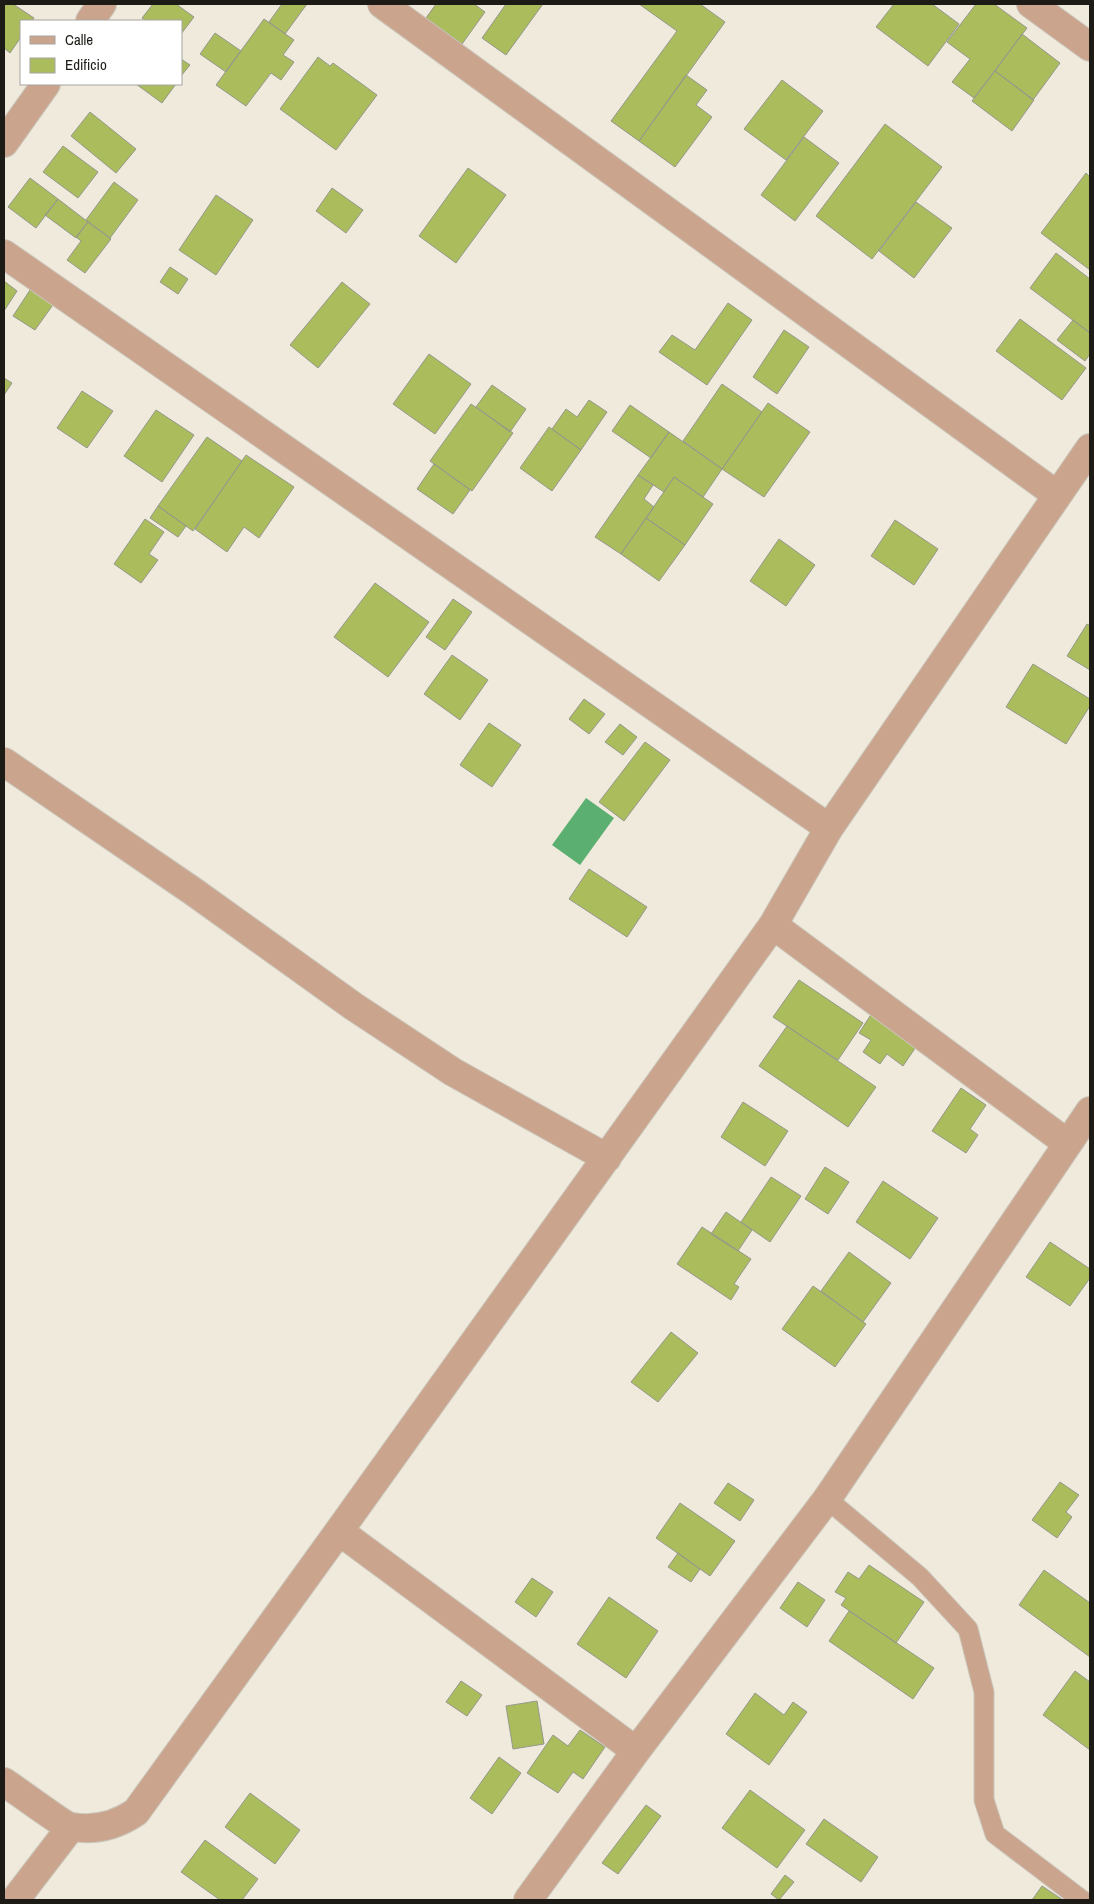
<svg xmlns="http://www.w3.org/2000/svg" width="1094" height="1904" viewBox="0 0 1094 1904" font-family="'Archivo Narrow',sans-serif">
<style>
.water{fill:#5baf70}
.building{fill:#aabc5c;stroke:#95988b}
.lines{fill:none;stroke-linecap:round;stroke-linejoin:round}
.service-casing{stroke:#cac5b9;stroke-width:21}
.minor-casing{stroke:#cac5b9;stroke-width:30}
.service{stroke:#caa48d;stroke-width:19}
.minor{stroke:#caa48d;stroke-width:28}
</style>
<rect width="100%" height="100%" fill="#f0eadd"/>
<path class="water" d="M 586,798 L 614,818 L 580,865 L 552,845 Z"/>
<path class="building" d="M 4,4 L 13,4 L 34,18 L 32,21 L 21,21 L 21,37 L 10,53 L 4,48 Z
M 153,4 L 176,4 L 194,17 L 181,34 L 181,21 L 146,21 L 142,18 Z
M 282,4 L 307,4 L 285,34 L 269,22 Z
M 436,4 L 474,4 L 485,12 L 462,44 L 426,18 Z
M 506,4 L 543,4 L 506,55 L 482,38 Z
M 639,4 L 700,4 L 725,22 L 639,141 L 611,121 L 677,31 Z
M 894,4 L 932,4 L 959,24 L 928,66 L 876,27 Z
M 976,4 L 994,4 L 1027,28 L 974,98 L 952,82 L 970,59 L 947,42 Z
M 264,19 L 294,40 L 283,55 L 294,62 L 281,80 L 271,73 L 246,106 L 216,85 Z
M 215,33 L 241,51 L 226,72 L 200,54 Z
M 1022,34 L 1060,63 L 1033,100 L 995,71 Z
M 318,57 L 330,66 L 333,63 L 377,95 L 336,150 L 280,109 Z
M 181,59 L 190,65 L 181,76 Z
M 995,71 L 1034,100 L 1012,131 L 972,101 Z
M 686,75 L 707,90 L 696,105 L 712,117 L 675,167 L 639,141 Z
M 782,80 L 823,111 L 786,160 L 744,129 Z
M 136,84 L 176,84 L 162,103 Z
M 90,112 L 136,149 L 116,173 L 71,136 Z
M 885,124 L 942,167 L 872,259 L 816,216 Z
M 804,137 L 839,163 L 795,221 L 761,195 Z
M 63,146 L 98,172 L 78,198 L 43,172 Z
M 468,168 L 506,195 L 456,263 L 419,236 Z
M 1086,173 L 1090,177 L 1090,270 L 1041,233 Z
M 30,178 L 58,199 L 36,228 L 8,207 Z
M 114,182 L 138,200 L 110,238 L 86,220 Z
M 332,188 L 363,210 L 346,233 L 316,211 Z
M 216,195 L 253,220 L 216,275 L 179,250 Z
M 58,199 L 88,222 L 76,238 L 45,215 Z
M 916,202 L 952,228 L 914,278 L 879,251 Z
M 88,222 L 111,239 L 85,273 L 67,260 L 81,241 L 76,237 Z
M 1056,253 L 1090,279 L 1090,333 L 1030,288 Z
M 170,267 L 188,279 L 178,294 L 160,282 Z
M 4,281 L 17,291 L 4,311 Z
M 342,282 L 370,304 L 318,368 L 290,345 Z
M 32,287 L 55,302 L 35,330 L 13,316 Z
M 728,303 L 752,320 L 707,385 L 659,352 L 672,335 L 695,350 Z
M 1020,319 L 1086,368 L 1062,400 L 996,351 Z
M 1073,320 L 1090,333 L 1090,354 L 1085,361 L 1057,340 Z
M 784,330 L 809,347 L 777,394 L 753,377 Z
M 429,354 L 471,384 L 435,434 L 393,404 Z
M 4,378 L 12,383 L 4,395 Z
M 722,384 L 762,412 L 722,469 L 683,441 Z
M 492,385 L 526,409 L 510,432 L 476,407 Z
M 82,391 L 113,411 L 87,448 L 57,428 Z
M 589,400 L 607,412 L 581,450 L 552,429 L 566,409 L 577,417 Z
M 768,403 L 810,432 L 764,497 L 722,469 Z
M 471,404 L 513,433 L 472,491 L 430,461 Z
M 630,405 L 669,432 L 651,458 L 612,431 Z
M 156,410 L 194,435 L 162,482 L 124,456 Z
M 549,427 L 581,450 L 552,491 L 520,468 Z
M 669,432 L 722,469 L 703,497 L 674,477 L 664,492 L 638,475 Z
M 207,437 L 242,461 L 193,531 L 158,506 Z
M 246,455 L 294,487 L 259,538 L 244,527 L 227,552 L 195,529 Z
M 434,464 L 470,490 L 453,514 L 417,489 Z
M 638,475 L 653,485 L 644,499 L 654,507 L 621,554 L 595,537 Z
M 674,477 L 713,504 L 685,545 L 646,518 Z
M 158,506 L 186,526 L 178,537 L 150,518 Z
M 646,518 L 685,545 L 659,581 L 621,554 Z
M 145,519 L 164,532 L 149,554 L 158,560 L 141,583 L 114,564 Z
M 895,520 L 938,549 L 914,585 L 871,556 Z
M 779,539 L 815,565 L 786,606 L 750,581 Z
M 375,583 L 429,622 L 388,677 L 334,637 Z
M 453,599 L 472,612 L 445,650 L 426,637 Z
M 1087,624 L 1090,626 L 1090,670 L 1067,656 Z
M 452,655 L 488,680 L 460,720 L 424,694 Z
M 1033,664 L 1090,699 L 1090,706 L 1066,744 L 1006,707 Z
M 584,699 L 605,714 L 589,734 L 569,719 Z
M 489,723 L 521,745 L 492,787 L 460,765 Z
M 620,724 L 637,737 L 623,755 L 605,742 Z
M 645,742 L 670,760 L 624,821 L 599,802 Z
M 589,869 L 647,907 L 627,937 L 569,899 Z
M 799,980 L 863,1023 L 838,1060 L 773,1017 Z
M 874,1010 L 920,1041 L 903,1066 L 887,1054 L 880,1064 L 863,1052 L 871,1040 L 859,1033 Z
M 787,1026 L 876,1087 L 848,1127 L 759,1066 Z
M 961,1088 L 986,1105 L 970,1129 L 978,1135 L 966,1153 L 932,1131 Z
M 743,1102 L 788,1131 L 765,1166 L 721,1137 Z
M 825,1167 L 849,1182 L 828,1214 L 805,1199 Z
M 771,1177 L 801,1196 L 770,1242 L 741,1222 Z
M 883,1181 L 938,1218 L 910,1259 L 856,1222 Z
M 726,1212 L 752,1230 L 738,1251 L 711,1234 Z
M 702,1227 L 751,1259 L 734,1284 L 739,1287 L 731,1300 L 677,1264 Z
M 1050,1242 L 1090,1269 L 1090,1278 L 1070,1306 L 1026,1277 Z
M 849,1252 L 891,1283 L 863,1322 L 821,1291 Z
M 813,1286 L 866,1324 L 835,1367 L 782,1329 Z
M 671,1332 L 698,1353 L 658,1402 L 631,1382 Z
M 1060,1482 L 1079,1495 L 1066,1512 L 1072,1517 L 1057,1538 L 1032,1520 Z
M 728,1483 L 754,1500 L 740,1521 L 714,1503 Z
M 680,1503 L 735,1541 L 710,1576 L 656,1538 Z
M 678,1553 L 700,1569 L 691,1582 L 668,1567 Z
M 869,1565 L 924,1602 L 896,1643 L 841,1605 L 846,1598 L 835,1592 L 848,1572 L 859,1579 Z
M 1044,1570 L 1090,1603 L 1090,1657 L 1019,1605 Z
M 532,1578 L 553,1592 L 536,1617 L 515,1602 Z
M 798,1582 L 825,1600 L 807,1627 L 780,1608 Z
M 609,1597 L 658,1631 L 626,1678 L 577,1644 Z
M 849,1611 L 934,1668 L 913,1699 L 829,1641 Z
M 1075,1671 L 1090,1682 L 1090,1750 L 1043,1715 Z
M 461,1681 L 482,1695 L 467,1716 L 446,1702 Z
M 755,1693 L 784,1715 L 793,1702 L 807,1712 L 769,1765 L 726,1734 Z
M 537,1701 L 544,1744 L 513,1749 L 506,1706 Z
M 580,1730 L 605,1747 L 583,1779 L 573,1772 L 558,1793 L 527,1773 L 553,1735 L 568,1746 Z
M 499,1757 L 521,1773 L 492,1814 L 470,1798 Z
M 750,1790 L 805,1830 L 777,1868 L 722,1828 Z
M 250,1793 L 300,1830 L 275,1864 L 225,1827 Z
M 646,1805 L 661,1816 L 618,1874 L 602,1863 Z
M 824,1819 L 878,1857 L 861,1882 L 806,1844 Z
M 205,1840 L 258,1879 L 242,1900 L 220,1900 L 181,1872 Z
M 785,1875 L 794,1882 L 779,1900 L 771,1894 Z
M 1042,1886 L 1063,1900 L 1032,1900 Z"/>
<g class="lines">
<g class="service-casing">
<path id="service" d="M 827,1499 L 920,1577 L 968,1629 L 984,1692 L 984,1800 L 995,1834 L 1082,1900"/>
</g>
<g class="minor-casing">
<path id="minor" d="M 382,4 L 1057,495
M 1031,4 L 1090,47
M 90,21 L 102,4
M 4,143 L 46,84
M 4,254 L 829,828
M 4,762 L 194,892 L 353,1006 L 453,1072 L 607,1158
M 773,925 L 1067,1143
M 339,1531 L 636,1751
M 4,1782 C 15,1789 64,1826 72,1827 C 96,1831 117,1825 136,1812 L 339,1531 L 773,925 L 829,828 L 1090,448
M 15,1900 L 71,1827
M 528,1900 L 636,1751 L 827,1499 L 1090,1111"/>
</g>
<use href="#service" class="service"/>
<use href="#minor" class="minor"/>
</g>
<rect width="1094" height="1904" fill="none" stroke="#1d1b16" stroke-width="10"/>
<rect x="20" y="20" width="162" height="65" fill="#ffffff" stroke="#a5a4a2"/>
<rect x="30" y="36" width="25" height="8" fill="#caa48d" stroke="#a5a4a2"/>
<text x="65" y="45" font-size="15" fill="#1d1b16">Calle</text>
<rect x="30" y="58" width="25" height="15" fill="#aabc5c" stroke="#a5a4a2"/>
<text x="65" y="70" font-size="15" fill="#1d1b16">Edificio</text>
</svg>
